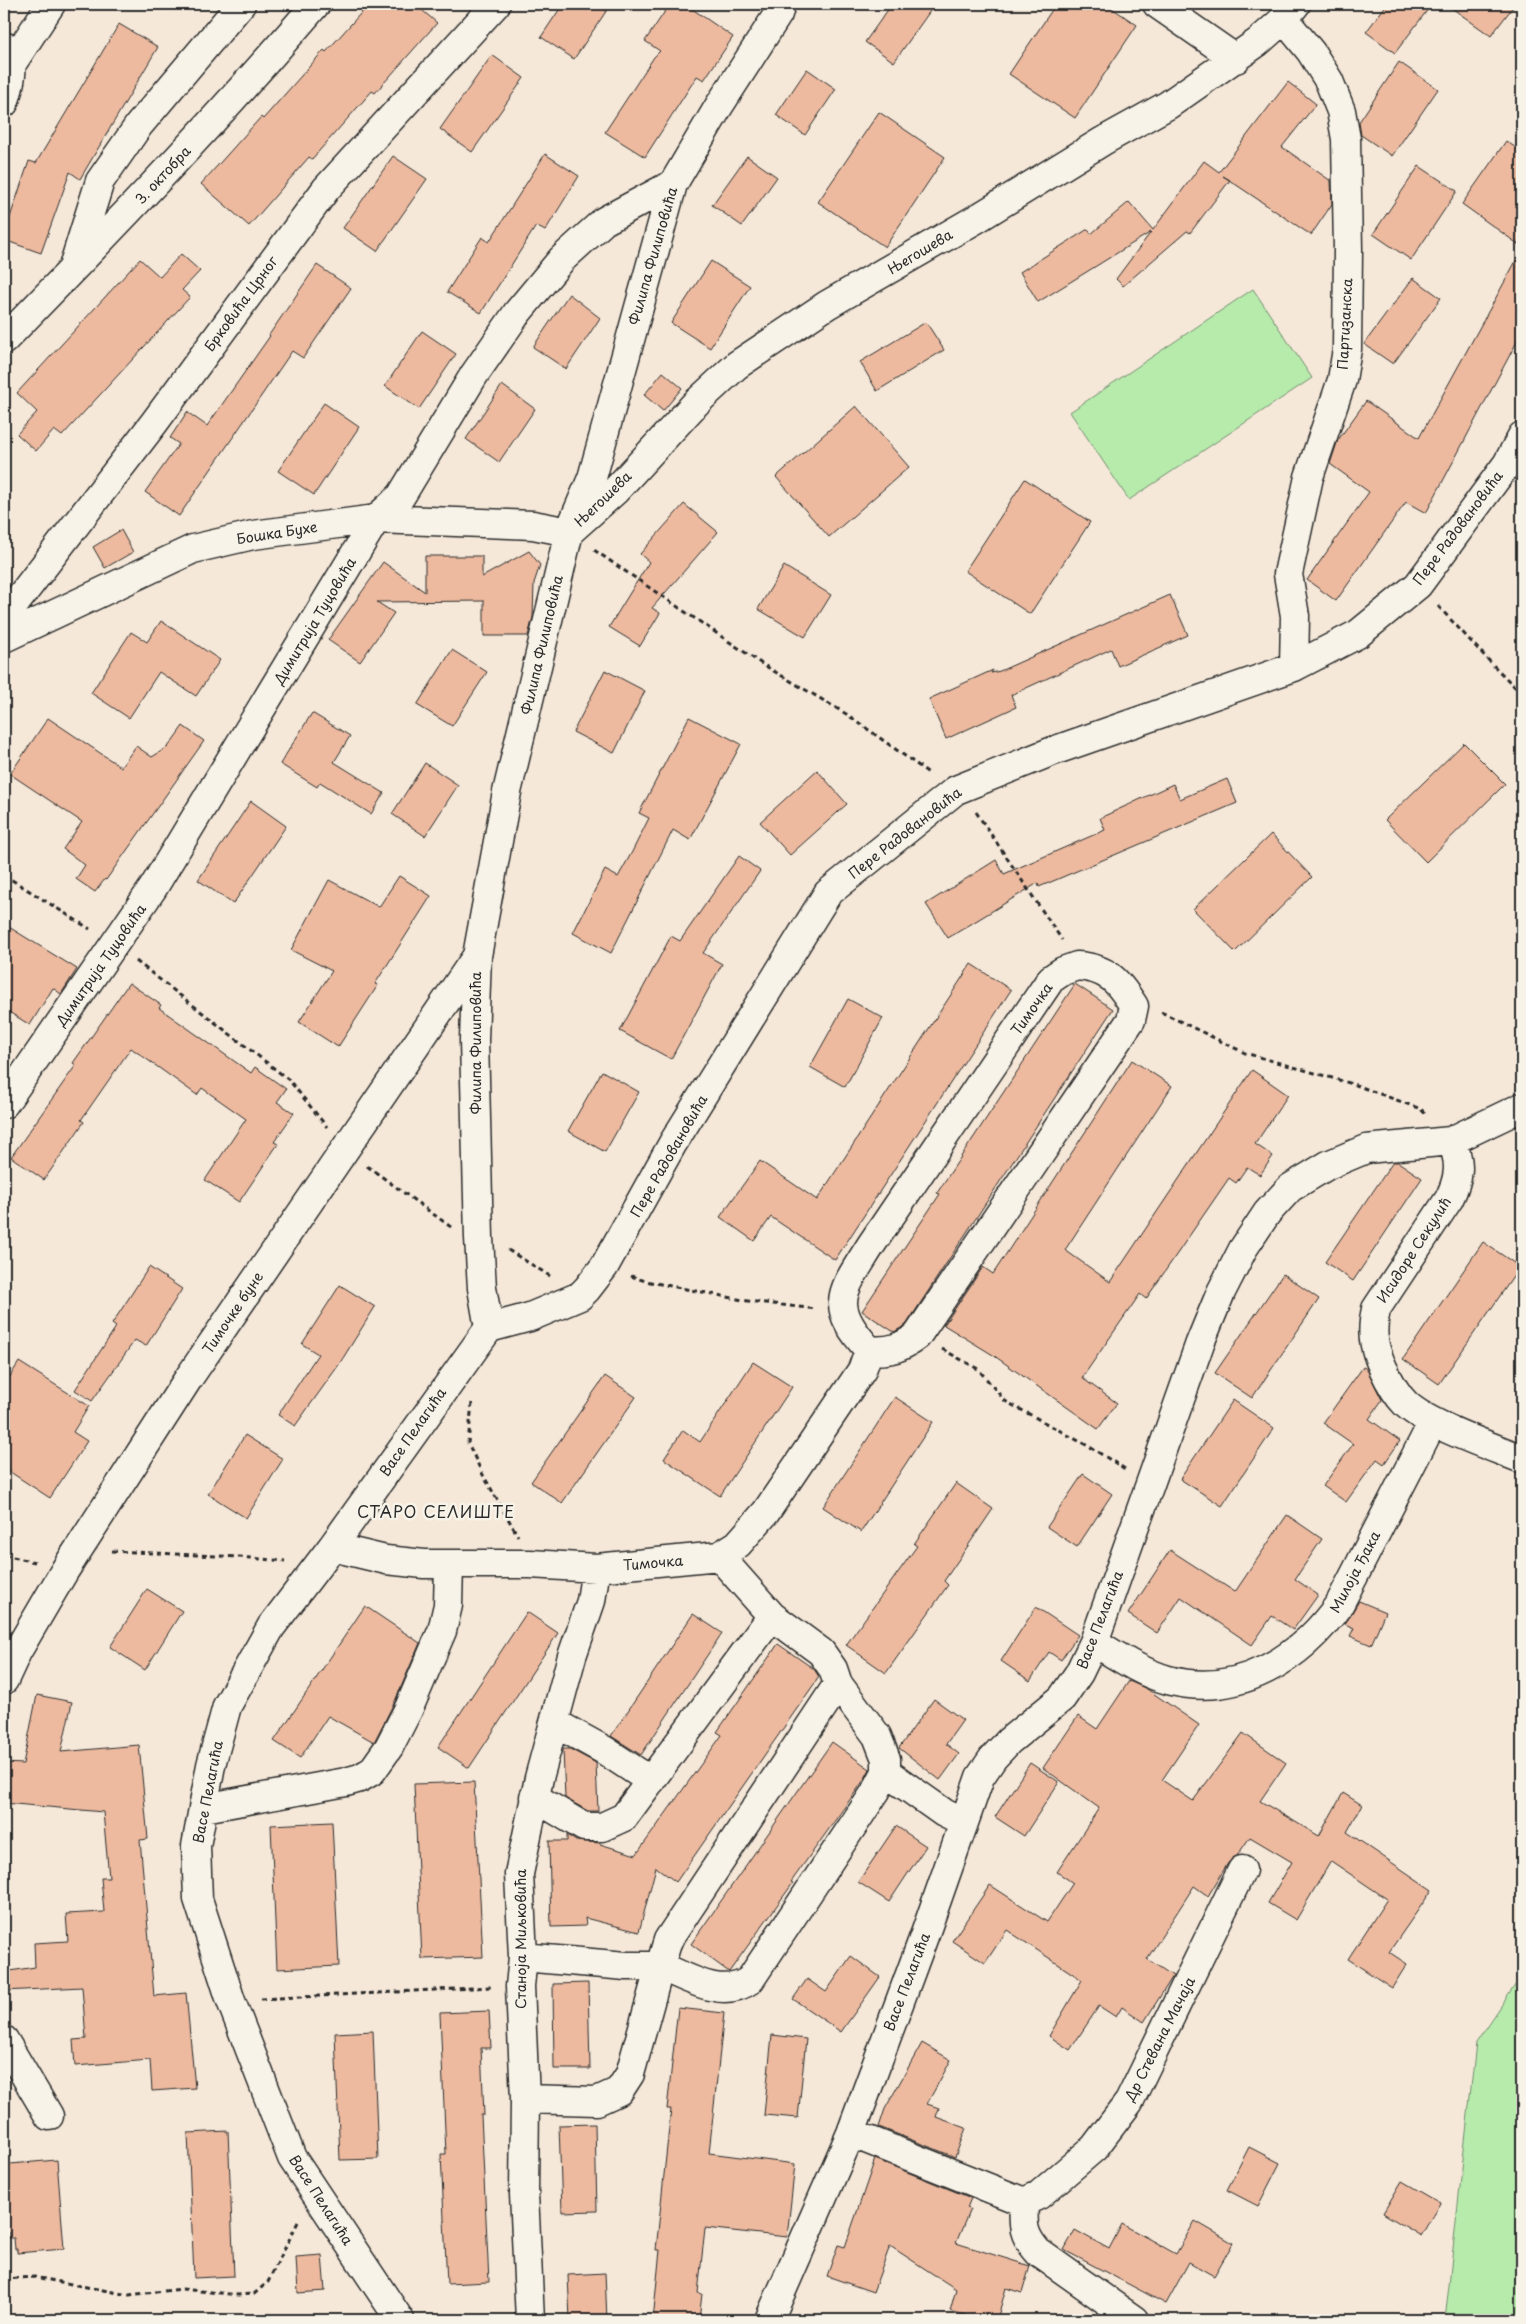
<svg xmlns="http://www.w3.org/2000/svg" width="1526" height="2324" viewBox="0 0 1526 2324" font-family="'Playpen Sans',sans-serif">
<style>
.green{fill:#b7ebac;stroke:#718b6c}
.building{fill:#edba9f;stroke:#2b2b2b}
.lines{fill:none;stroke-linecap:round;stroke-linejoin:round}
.minor-casing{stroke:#2b2b2b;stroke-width:31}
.path{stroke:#2b2b2b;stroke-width:3;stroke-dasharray:5 4;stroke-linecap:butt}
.minor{stroke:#f7f3e8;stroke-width:28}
.labels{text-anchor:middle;stroke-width:5;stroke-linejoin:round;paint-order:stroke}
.street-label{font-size:14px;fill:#2b2b2b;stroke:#f7f3e8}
.quarter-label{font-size:16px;letter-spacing:1px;fill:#2b2b2b;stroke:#f7f3e8}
</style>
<rect width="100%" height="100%" fill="#f5e8d9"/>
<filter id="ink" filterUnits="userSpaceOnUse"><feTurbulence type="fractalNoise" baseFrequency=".02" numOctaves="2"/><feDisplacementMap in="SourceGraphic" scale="10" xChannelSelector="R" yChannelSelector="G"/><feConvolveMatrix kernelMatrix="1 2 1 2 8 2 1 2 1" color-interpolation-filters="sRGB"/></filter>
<g filter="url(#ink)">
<path class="green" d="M 1253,289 L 1312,378 L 1129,500 L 1070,412 Z
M 1522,1975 L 1522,2320 L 1445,2320 L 1476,2043 Z"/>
<path class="building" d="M 369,4 L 415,4 L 437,23 L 375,93 L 372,91 L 312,159 L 309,157 L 249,226 L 201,184 L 261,117 L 263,119 L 324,50 L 326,52 Z
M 563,4 L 611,4 L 574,59 L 541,37 Z
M 670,4 L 685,4 L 733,37 L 704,80 L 697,76 L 645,157 L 605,132 L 654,57 L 660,51 L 645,41 Z
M 892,4 L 935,4 L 894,62 L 865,42 Z
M 1056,4 L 1106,4 L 1137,25 L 1075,118 L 1009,74 Z
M 1387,4 L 1432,4 L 1395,53 L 1366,32 Z
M 1446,4 L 1515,4 L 1491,36 Z
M 119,24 L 158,47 L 80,179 L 70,172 L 41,253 L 4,240 L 4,235 L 29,161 L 36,163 Z
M 492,55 L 524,78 L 472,152 L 440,129 Z
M 1399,62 L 1438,89 L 1392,156 L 1361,135 L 1359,122 Z
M 807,69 L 836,89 L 805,135 L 776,115 Z
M 1288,82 L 1316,104 L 1282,147 L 1331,181 L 1332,204 L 1311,235 L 1223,176 L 1230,180 L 1190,233 L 1187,231 L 1123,286 L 1116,279 L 1151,232 L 1038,302 L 1020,272 L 1088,229 L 1091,234 L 1129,202 L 1153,230 L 1204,161 L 1219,172 Z
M 879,112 L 945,157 L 885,247 L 818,202 Z
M 1506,141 L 1522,152 L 1522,247 L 1462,204 Z
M 545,154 L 579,176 L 545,231 L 536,226 L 481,313 L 447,292 L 482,237 L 489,242 Z
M 393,156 L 427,179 L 377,251 L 343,228 Z
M 747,156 L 777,177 L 742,226 L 712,205 Z
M 1419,166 L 1457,191 L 1411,260 L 1373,234 Z
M 1522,250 L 1522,332 L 1426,513 L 1406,502 L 1336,601 L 1307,580 L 1369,492 L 1330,464 L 1338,440 L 1366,401 L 1419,438 Z
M 181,254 L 200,271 L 182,290 L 190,297 L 62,436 L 54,430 L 36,451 L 17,434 L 37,412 L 17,393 L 140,259 L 160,277 Z
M 711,261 L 750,286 L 710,348 L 671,323 Z
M 317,265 L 351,288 L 303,358 L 292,351 L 179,516 L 145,492 L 179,444 L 170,438 L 187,412 L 207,426 L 270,336 L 269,335 Z
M 1413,278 L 1441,298 L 1393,364 L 1364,344 Z
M 569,294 L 600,318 L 566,369 L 533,347 Z
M 926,322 L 944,350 L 877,391 L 860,362 Z
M 422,331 L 456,354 L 419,409 L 385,386 Z
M 663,372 L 682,388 L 663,411 L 644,395 Z
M 502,385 L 535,409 L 499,462 L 466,439 Z
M 324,403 L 359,427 L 314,495 L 278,471 Z
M 856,406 L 909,467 L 829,537 L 776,477 Z
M 1025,479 L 1090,522 L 1030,614 L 965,571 Z
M 684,504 L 718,532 L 652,608 L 660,613 L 640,646 L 609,627 L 649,562 L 640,554 Z
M 121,530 L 133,552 L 105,568 L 93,547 Z
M 529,551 L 540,565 L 534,583 L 533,617 L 528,636 L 484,636 L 484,601 L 377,602 L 394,613 L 360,662 L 328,640 L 383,562 L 425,592 L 425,556 L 482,556 L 482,577 Z
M 784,566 L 831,595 L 805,637 L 758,609 Z
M 1170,595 L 1188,635 L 1118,666 L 1111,649 L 1011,695 L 1016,707 L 946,739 L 929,699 L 993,670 L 991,673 L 1000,671 Z
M 161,621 L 220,660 L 196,696 L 159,672 L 129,718 L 91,693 L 131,632 L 147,642 Z
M 452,650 L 487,672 L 452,726 L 417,705 Z
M 605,670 L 645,691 L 614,753 L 573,732 Z
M 312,713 L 350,736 L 334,762 L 384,793 L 371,814 L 320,782 L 317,787 L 280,764 Z
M 689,717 L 741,744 L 690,840 L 673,830 L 611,953 L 573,933 L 605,870 L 618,877 L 632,852 L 649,818 L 639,813 Z
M 48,718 L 121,767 L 136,746 L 152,757 L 168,747 L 183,726 L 204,741 L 106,880 L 105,879 L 95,892 L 76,879 L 85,865 L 63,849 L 82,822 L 10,774 Z
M 1464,743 L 1505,784 L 1426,862 L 1385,820 Z
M 425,763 L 458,785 L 425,836 L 392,814 Z
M 817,770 L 847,804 L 790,855 L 760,822 Z
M 1227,779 L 1237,803 L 1039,887 L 1038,883 L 948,938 L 926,904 L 996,860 L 1004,874 L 1105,830 L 1100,818 L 1173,784 L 1180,799 Z
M 251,801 L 286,826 L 233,904 L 198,880 Z
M 1271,834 L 1312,877 L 1235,952 L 1193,909 Z
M 739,856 L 760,871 L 703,953 L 722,964 L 671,1059 L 620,1031 L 671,936 L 680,941 Z
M 399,876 L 431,896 L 375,984 L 378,985 L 338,1047 L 299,1022 L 332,971 L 291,950 L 329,880 L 379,907 Z
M 4,924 L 77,969 L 61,994 L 53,988 L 30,1025 L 4,1009 Z
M 971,964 L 1011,990 L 835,1260 L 771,1217 L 754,1241 L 720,1217 L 760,1161 L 817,1200 Z
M 129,983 L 161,1005 L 159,1008 L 251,1073 L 255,1067 L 286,1089 L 277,1102 L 294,1113 L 274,1142 L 278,1144 L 239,1202 L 205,1180 L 246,1119 L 202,1088 L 197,1095 L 131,1048 L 81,1120 L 84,1122 L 44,1180 L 11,1157 L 76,1065 L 73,1063 Z
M 1075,984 L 1113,1009 L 906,1325 L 894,1332 L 862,1311 L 940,1194 L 937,1193 Z
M 848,999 L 883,1018 L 845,1087 L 810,1067 Z
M 1132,1060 L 1172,1086 L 1065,1250 L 1110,1282 L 1252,1070 L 1288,1095 L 1255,1144 L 1273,1156 L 1260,1175 L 1247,1167 L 1236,1183 L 1229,1178 L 1146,1299 L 1140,1294 L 1082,1378 L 1117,1403 L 1098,1429 L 993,1355 L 944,1325 L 983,1267 L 993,1274 L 997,1268 Z
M 602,1071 L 639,1092 L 605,1152 L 568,1131 Z
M 1393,1162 L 1398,1162 L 1422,1178 L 1353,1281 L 1325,1262 Z
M 1483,1242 L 1520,1267 L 1439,1384 L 1403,1359 Z
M 149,1267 L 182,1289 L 146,1346 L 135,1340 L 92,1401 L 75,1390 L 116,1327 L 112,1324 Z
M 1283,1274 L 1319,1299 L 1252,1398 L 1215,1373 Z
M 340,1285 L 375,1307 L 338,1366 L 295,1426 L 278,1415 L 318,1354 L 302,1344 Z
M 19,1362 L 89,1406 L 73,1432 L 87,1441 L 50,1498 L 4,1468 L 4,1386 Z
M 753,1362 L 792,1387 L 720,1496 L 664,1459 L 683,1430 L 700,1442 Z
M 1363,1367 L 1367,1369 L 1382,1400 L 1369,1419 L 1400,1441 L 1384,1464 L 1377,1459 L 1346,1502 L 1323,1486 L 1353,1444 L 1323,1423 Z
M 605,1376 L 636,1397 L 562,1503 L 531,1482 Z
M 895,1397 L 933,1422 L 861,1532 L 823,1507 Z
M 1233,1400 L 1274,1428 L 1222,1506 L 1180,1479 Z
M 245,1435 L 283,1459 L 246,1518 L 208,1494 Z
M 1083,1474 L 1112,1494 L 1077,1547 L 1047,1527 Z
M 956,1483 L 993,1509 L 944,1581 L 948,1585 L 886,1673 L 846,1645 L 917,1546 L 914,1544 Z
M 1287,1515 L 1322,1539 L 1295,1579 L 1318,1595 L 1293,1630 L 1272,1616 L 1252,1645 L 1181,1597 L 1157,1633 L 1128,1614 L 1170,1550 L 1235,1592 Z
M 147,1589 L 182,1611 L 145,1670 L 110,1647 Z
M 1359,1601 L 1385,1612 L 1371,1645 L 1350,1636 L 1354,1628 L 1345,1624 Z
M 365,1606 L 420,1643 L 395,1701 L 374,1742 L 328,1716 L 300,1758 L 274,1741 Z
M 1036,1607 L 1078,1635 L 1061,1660 L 1049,1652 L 1030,1681 L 1001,1661 Z
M 527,1612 L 558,1633 L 469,1768 L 438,1747 Z
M 693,1614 L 722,1633 L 641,1755 L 611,1736 Z
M 778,1644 L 814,1669 L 819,1677 L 676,1882 L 656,1867 L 639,1932 L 585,1918 L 586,1926 L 551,1927 L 549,1841 L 567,1841 L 567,1835 L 576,1841 L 600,1843 L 600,1844 L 636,1855 L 722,1735 L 717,1732 Z
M 1129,1681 L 1147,1689 L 1199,1725 L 1162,1780 L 1193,1801 L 1243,1733 L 1286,1763 L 1260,1801 L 1319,1836 L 1343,1793 L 1362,1805 L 1347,1832 L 1432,1890 L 1389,1952 L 1407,1964 L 1392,1988 L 1348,1959 L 1387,1899 L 1331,1861 L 1296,1920 L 1268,1903 L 1292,1862 L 1250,1837 L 1237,1856 L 1228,1863 L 1208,1896 L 1194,1886 L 1147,1959 L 1173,1976 L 1144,2022 L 1122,2007 L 1116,2017 L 1099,2006 L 1070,2050 L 1049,2036 L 1082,1980 L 1007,1930 L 985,1963 L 952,1941 L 990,1885 L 1047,1922 L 1073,1883 L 1057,1872 L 1099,1808 L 1043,1768 L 1078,1716 L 1097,1729 Z
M 37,1695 L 72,1702 L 61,1752 L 139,1745 L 148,1839 L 140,1840 L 154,1996 L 186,1993 L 195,2088 L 152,2091 L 150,2060 L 75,2066 L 73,2040 L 86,2039 L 82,1987 L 4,1991 L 4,1972 L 35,1967 L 34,1943 L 68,1941 L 66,1914 L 104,1912 L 101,1878 L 109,1878 L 103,1812 L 4,1803 L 4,1763 L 23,1764 Z
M 934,1699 L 963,1720 L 946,1744 L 959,1754 L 940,1780 L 899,1748 Z
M 832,1742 L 870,1769 L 864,1780 L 791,1882 L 793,1883 L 729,1972 L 691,1944 Z
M 563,1749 L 570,1749 L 596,1763 L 598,1811 L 588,1811 L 565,1798 Z
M 1030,1763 L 1059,1782 L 1024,1836 L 995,1817 Z
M 474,1782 L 483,1957 L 422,1959 L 414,1784 Z
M 332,1822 L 339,1966 L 277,1969 L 271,1825 Z
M 896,1826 L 926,1846 L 889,1902 L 858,1882 Z
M 851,1956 L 880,1977 L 841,2032 L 793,1999 L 807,1979 L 826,1992 Z
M 588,1983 L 590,2069 L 554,2069 L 553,1984 Z
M 678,2008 L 724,2013 L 709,2153 L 795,2164 L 787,2237 L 705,2228 L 698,2293 L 702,2294 L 699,2320 L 653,2320 L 660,2250 L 656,2250 L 671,2109 L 667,2109 Z
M 489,2011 L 491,2048 L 481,2048 L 484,2115 L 481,2115 L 489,2282 L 447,2284 L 441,2154 L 446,2154 L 440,2013 Z
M 373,2031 L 378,2159 L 340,2160 L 335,2033 Z
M 772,2035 L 806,2039 L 798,2118 L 764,2115 Z
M 922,2043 L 951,2060 L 927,2104 L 939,2108 L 936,2117 L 966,2128 L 955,2157 L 879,2127 L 885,2109 Z
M 595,2124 L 597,2211 L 562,2212 L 559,2125 Z
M 228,2131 L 234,2276 L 194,2278 L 188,2133 Z
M 1249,2147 L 1280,2163 L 1258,2206 L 1227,2190 Z
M 875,2159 L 971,2198 L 967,2208 L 970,2209 L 956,2243 L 1030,2266 L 1022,2293 L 1006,2288 L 997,2320 L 964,2320 L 965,2315 L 950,2311 L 956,2289 L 890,2246 L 873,2292 L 827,2276 L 838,2245 L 845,2247 Z
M 57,2160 L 64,2249 L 17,2253 L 17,2249 L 15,2249 L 14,2238 L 9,2238 L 9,2233 L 6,2233 L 4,2179 L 9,2179 L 8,2167 L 10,2167 L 10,2164 Z
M 1402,2181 L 1440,2203 L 1421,2236 L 1383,2213 Z
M 1195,2221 L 1233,2243 L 1214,2276 L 1189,2262 L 1166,2304 L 1064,2250 L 1075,2230 L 1109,2249 L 1122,2224 L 1176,2254 Z
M 322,2255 L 325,2291 L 298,2293 L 296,2257 Z
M 605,2273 L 607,2320 L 570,2320 L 568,2275 Z"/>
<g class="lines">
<g class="minor-casing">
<path id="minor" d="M 1157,4 L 1236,59
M 1284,19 L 1311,52 L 1329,81 L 1341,111 L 1346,139 L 1348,250 L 1347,349 L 1342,380 L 1309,477 L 1288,574 L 1295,616 L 1294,667
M 11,65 L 51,4
M 4,103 C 10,86 16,64 6,47
M 74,264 L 100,181 L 139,125 L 241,4
M 4,340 C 111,230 217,120 316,4
M 4,618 L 154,423 L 326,189 L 496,4
M 4,638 L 193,549 L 253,535 L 376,519 L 533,525 L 569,532 L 615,491 L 696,403 L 737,365 L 827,305 L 978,218 L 1103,141 L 1168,105 L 1258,42 L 1284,19 L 1296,4
M 1077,966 C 1108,968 1118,981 1134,1006 L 1131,1020 L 917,1336 C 901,1348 890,1352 869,1350 C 827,1304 842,1292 871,1245 L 1051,979 L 1063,971 Z
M 4,1104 L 153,888 L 376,519 L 401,496 L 474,375 L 517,313 L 562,259 L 604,221 L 673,184
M 1451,1141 C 1462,1162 1459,1179 1449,1199 L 1376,1309 C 1371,1332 1373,1346 1383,1368 C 1389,1381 1395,1393 1405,1403 C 1425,1424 1493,1447 1522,1459
M 489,1328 L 530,1317 L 580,1296 L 587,1289 L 604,1267 L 673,1143 L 828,893 L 956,790 L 1053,751 L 1294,667 L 1358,634 L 1418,585 L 1507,464 L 1522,436
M 489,1328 L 482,1288 L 479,1238 L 474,1040 L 477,956 L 507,792 L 569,532 L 592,478 L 673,184 L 719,106 L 778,14 L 781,4
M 332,1547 L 386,1560 L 424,1564 L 530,1564 L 596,1568 L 719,1556 L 738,1544 L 766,1512 L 862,1370 L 869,1350
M 1094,1642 C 1117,1656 1142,1673 1168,1680 C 1238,1699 1302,1658 1340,1603 L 1433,1422
M 4,1680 L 17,1652 L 65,1570 L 188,1379 L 477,956
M 555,1723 L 604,1750 L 651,1781
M 886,1772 L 944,1813 L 964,1823
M 534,1797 L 584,1827 L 602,1827 L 624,1817 L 772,1616
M 204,1808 L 346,1782 L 360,1778 L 372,1771 L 389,1747 L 409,1708 L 442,1631 L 448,1605 L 449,1565
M 523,1957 L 626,1966 L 660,1966 L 668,1940 L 838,1684
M 4,2040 L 49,2116
M 525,2099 L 597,2101 L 619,2091 L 630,2074 L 660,1966 C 687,1977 722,2000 750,1980 L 876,1791 L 886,1772 L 886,1759 L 877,1736 L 838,1684 L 833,1669 L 821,1652 L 772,1616 L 719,1556
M 851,2133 L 1024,2202
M 1024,2202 L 1039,2195 L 1094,2148 L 1129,2102 L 1242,1870
M 1024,2202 C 1023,2225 1022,2234 1038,2252 L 1134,2320
M 400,2320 L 292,2158 L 231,2001 L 198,1899 L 196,1846 L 211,1765 L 227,1706 L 271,1627 L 332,1547 L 489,1328
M 530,2320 L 524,2194 L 525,2099 L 520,1986 L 523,1957 L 519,1874 L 539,1778 L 572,1656 L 591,1601 L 596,1568
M 769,2320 L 851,2133 L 926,1931 L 980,1777 L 993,1758 L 1009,1741 L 1062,1698 L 1079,1673 L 1094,1642 L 1200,1343 L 1221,1292 L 1243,1249 L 1267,1213 L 1290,1188 L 1328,1165 L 1366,1149 L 1451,1141 L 1522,1107"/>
</g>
<path class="path" d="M 594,550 L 762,664 L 848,715 L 930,774
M 1438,606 L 1493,665 L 1522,694
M 976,812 L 1062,940
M 4,875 L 90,929
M 136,961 L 289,1080 L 327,1127
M 1161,1012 L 1245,1053 L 1353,1084 L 1421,1109 L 1426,1115
M 367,1166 L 451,1227
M 508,1250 L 550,1276
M 631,1276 L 645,1281 L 748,1301 L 816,1309
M 942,1349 L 978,1369 L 1005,1401 L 1088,1446 L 1125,1469
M 472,1403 L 468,1443 L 482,1473 L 518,1536
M 112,1551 L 239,1557 L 285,1561
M 4,1555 L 35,1562
M 261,1999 L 492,1987
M 4,2279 L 34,2277 L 129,2295 L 182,2289 L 238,2295 L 254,2294 L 268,2282 L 299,2220"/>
<use href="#minor" class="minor"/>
</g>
</g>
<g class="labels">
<g class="street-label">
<text transform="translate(163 175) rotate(-47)" y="5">3. октобра</text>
<text transform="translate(920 252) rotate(-31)" y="5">Његошева</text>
<text transform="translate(653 256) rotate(-74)" y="5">Филипа Филиповића</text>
<text transform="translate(241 304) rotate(-54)" y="5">Брковића Црног</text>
<text transform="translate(1345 324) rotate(-87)" y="5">Партизанска</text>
<text transform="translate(603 499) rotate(-44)" y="5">Његошева</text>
<text transform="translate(1458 528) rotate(-53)" y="5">Пере Радовановића</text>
<text transform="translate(277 533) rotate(-9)" y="5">Бошка Бухе</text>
<text transform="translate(315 621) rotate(-59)" y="5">Димитрија Туцовића</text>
<text transform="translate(542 645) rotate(-77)" y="5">Филипа Филиповића</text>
<text transform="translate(905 833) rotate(-38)" y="5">Пере Радовановића</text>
<text transform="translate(101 965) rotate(-55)" y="5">Димитрија Туцовића</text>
<text transform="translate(1032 1009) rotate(-55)" y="5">Тимочка</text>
<text transform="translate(476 1043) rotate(-90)" y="5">Филипа Филиповића</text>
<text transform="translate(669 1156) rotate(-60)" y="5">Пере Радовановића</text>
<text transform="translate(1414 1250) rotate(-57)" y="5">Исидоре Секулић</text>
<text transform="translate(233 1313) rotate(-56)" y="5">Тимочке буне</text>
<text transform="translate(413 1432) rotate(-55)" y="5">Васе Пелагића</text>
<text transform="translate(653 1563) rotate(-5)" y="5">Тимочка</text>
<text transform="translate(1355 1572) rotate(-62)" y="5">Милоја Ђака</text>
<text transform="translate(1100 1620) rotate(-69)" y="5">Васе Пелагића</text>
<text transform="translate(208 1792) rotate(-79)" y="5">Васе Пелагића</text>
<text transform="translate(521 1939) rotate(-90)" y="5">Станоја Миљковића</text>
<text transform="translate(907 1982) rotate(-69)" y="5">Васе Пелагића</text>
<text transform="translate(1160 2039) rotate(-63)" y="5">Др Стевана Мачаја</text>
<text transform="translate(321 2200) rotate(57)" y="5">Васе Пелагића</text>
</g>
<g class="quarter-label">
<text x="436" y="1518">СТАРО СЕЛИШТЕ</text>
</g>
</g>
<rect width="1526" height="2324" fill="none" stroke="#f7f3e8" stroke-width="20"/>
<rect x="10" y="10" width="1506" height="2304" fill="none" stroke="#2b2b2b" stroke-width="2" filter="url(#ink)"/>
</svg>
